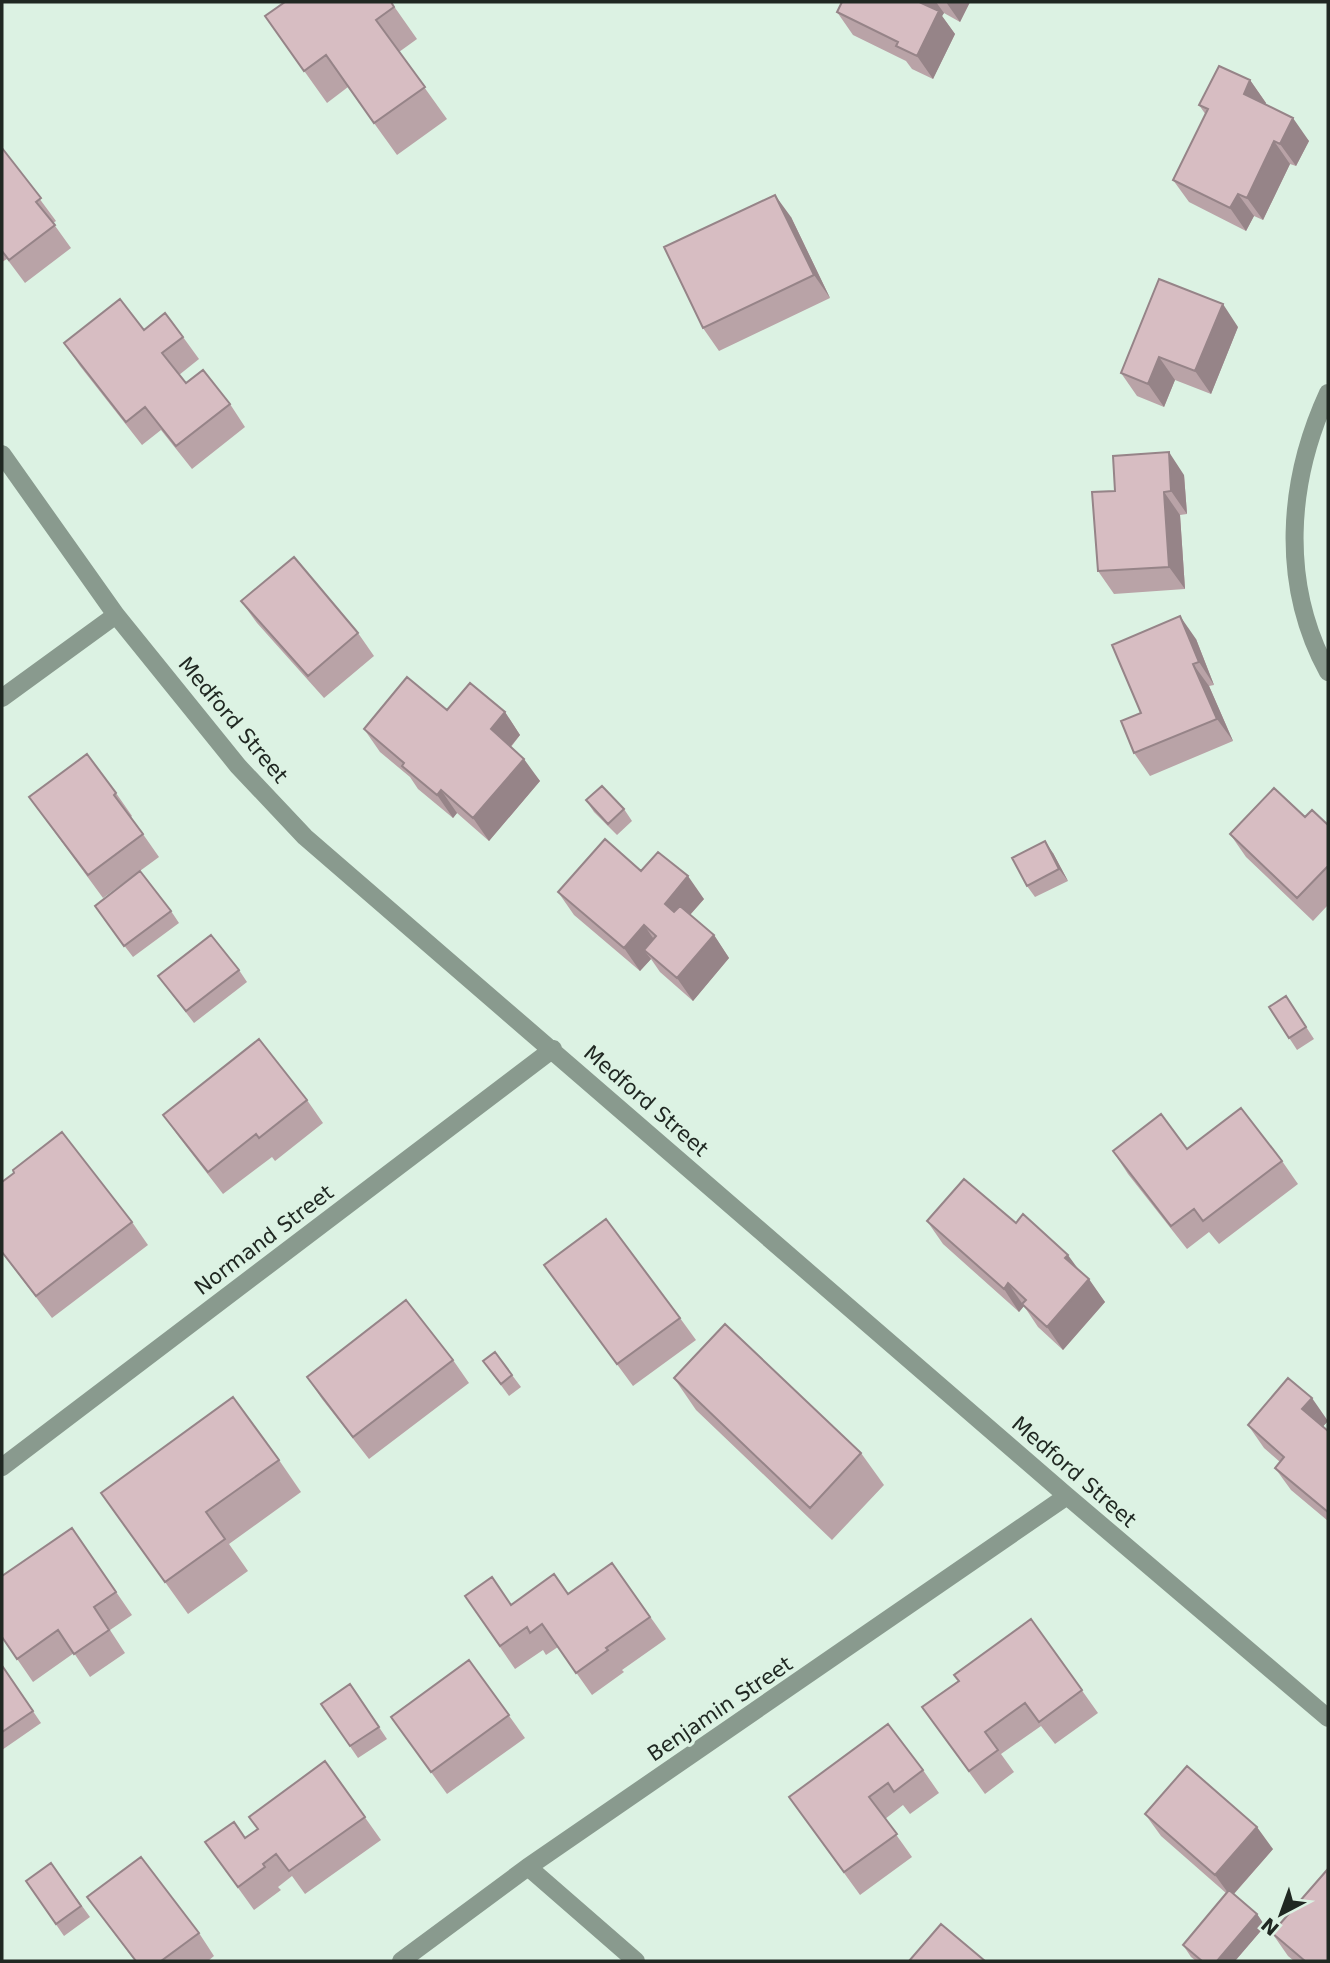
<svg xmlns="http://www.w3.org/2000/svg" width="1330" height="1963" viewBox="0 0 1330 1963" font-family="'DejaVu Sans',sans-serif">
<style>
.lines{fill:none;stroke-linecap:round;stroke-linejoin:round}
.street{stroke:#899a8e;stroke-width:18}
.wall{fill:#b9a3a7}
.shaded-wall{fill:#968488}
.building{fill:#d7bdc2;stroke:#968488;stroke-width:2}
.labels{text-anchor:middle;stroke-width:7;stroke-linejoin:round;paint-order:stroke}
.street-label{font-size:21px;fill:#202822;stroke:#dcf2e3}
</style>
<rect width="100%" height="100%" fill="#dcf2e3"/>
<g class="lines">
<path class="street" d="M 1328,393 C 1287,482 1280,584 1328,672
M 2,454 L 116,615 L 238,766 L 305,837 L 1067,1496 L 1328,1718
M 2,698 L 116,615
M 2,1467 L 553,1049
M 528,1867 L 636,1961
M 401,1961 L 528,1867 L 1067,1496"/>
</g>
<path class="wall" d="M 391,2 L 417,39 L 399,52 L 447,119 L 397,155 L 348,87 L 327,103 L 265,16 Z
M 842,2 L 970,2 L 960,22 L 944,13 L 942,16 L 955,34 L 933,79 L 912,69 L 906,61 L 853,35 L 837,12 Z
M 1250,80 L 1266,103 L 1265,104 L 1309,141 L 1296,166 L 1290,164 L 1263,220 L 1254,216 L 1246,231 L 1189,202 L 1173,180 L 1206,115 L 1199,105 Z
M 2,148 L 56,221 L 53,223 L 71,248 L 25,283 L 7,259 L 2,262 Z
M 791,217 L 830,298 L 719,351 L 703,328 Z
M 1238,327 L 1211,394 L 1175,380 L 1164,407 L 1137,396 L 1121,373 Z
M 144,330 L 183,337 L 199,359 L 179,375 L 186,383 L 230,404 L 245,427 L 192,469 L 161,430 L 142,445 L 80,366 L 64,343 Z
M 1184,475 L 1187,514 L 1180,515 L 1185,589 L 1114,594 L 1098,571 L 1115,491 Z
M 241,601 L 358,633 L 374,656 L 324,698 L 257,623 Z
M 1196,639 L 1214,685 L 1209,686 L 1233,741 L 1150,776 L 1134,753 L 1141,713 Z
M 447,710 L 505,712 L 520,735 L 511,747 L 540,781 L 489,841 L 457,813 L 453,818 L 418,789 L 410,777 L 380,752 L 364,729 Z
M 116,793 L 132,816 L 131,817 L 159,857 L 103,898 L 29,797 Z
M 586,800 L 624,809 L 632,821 L 617,835 L 594,812 Z
M 1305,817 L 1328,825 L 1328,905 L 1313,921 L 1246,857 L 1230,834 Z
M 1053,853 L 1068,881 L 1035,897 L 1027,886 Z
M 641,871 L 704,899 L 690,915 L 714,935 L 729,958 L 693,1001 L 660,972 L 651,959 L 640,971 L 574,915 L 558,892 Z
M 171,911 L 179,923 L 133,957 L 103,918 Z
M 239,970 L 247,982 L 194,1023 L 158,976 Z
M 1286,996 L 1314,1039 L 1297,1050 L 1269,1007 Z
M 307,1100 L 323,1123 L 275,1161 L 272,1157 L 223,1194 L 179,1137 L 163,1115 Z
M 1187,1149 L 1282,1161 L 1298,1184 L 1219,1244 L 1209,1232 L 1187,1249 L 1128,1174 L 1113,1151 Z
M 14,1173 L 132,1222 L 148,1245 L 52,1318 L 2,1253 L 2,1182 Z
M 927,1221 L 1016,1223 L 1079,1270 L 1105,1302 L 1063,1350 L 1038,1327 L 1024,1306 L 1019,1312 L 943,1244 Z
M 544,1265 L 680,1318 L 696,1340 L 633,1386 Z
M 453,1360 L 469,1383 L 369,1459 L 322,1399 L 307,1377 Z
M 483,1361 L 512,1375 L 521,1387 L 509,1396 Z
M 674,1378 L 861,1453 L 884,1485 L 832,1540 L 696,1410 Z
M 1328,1421 L 1323,1426 L 1328,1431 L 1328,1521 L 1291,1490 L 1275,1468 L 1280,1462 L 1264,1448 L 1248,1425 Z
M 279,1460 L 301,1492 L 229,1544 L 248,1571 L 188,1614 L 101,1493 Z
M 72,1528 L 132,1615 L 110,1630 L 125,1653 L 90,1677 L 74,1653 L 33,1682 L 2,1637 Z
M 612,1563 L 666,1639 L 622,1670 L 624,1672 L 592,1695 L 558,1647 L 546,1655 L 543,1650 L 515,1669 L 465,1596 L 511,1605 L 569,1594 Z
M 1031,1619 L 1098,1713 L 1055,1744 L 1041,1726 L 1001,1754 L 1014,1772 L 985,1794 L 922,1707 L 958,1681 Z
M 469,1660 L 525,1738 L 447,1794 L 391,1717 Z
M 3,1667 L 41,1723 L 2,1750 L 2,1668 Z
M 350,1684 L 387,1739 L 358,1758 L 321,1704 Z
M 325,1761 L 381,1840 L 305,1894 L 292,1876 L 278,1887 L 281,1890 L 254,1910 L 205,1842 L 245,1838 L 258,1829 Z
M 923,1770 L 939,1793 L 910,1814 L 903,1805 L 885,1819 L 912,1857 L 860,1895 L 789,1797 Z
M 1145,1814 L 1273,1849 L 1234,1894 L 1257,1914 L 1265,1926 L 1235,1961 L 1196,1961 L 1191,1957 L 1183,1945 L 1226,1893 L 1161,1836 Z
M 51,1863 L 90,1917 L 64,1936 L 26,1881 Z
M 87,1897 L 199,1933 L 214,1956 L 208,1961 L 135,1961 Z
M 1272,1933 L 1328,1961 L 1294,1961 L 1288,1956 Z"/>
<path class="shaded-wall" d="M 922,2 L 936,2 L 944,13 L 942,16 L 955,34 L 933,79 L 917,56 Z
M 946,2 L 970,2 L 960,22 Z
M 1250,80 L 1266,103 L 1260,116 L 1244,94 Z
M 1293,118 L 1309,141 L 1296,166 L 1280,144 Z
M 1274,141 L 1290,164 L 1263,220 L 1247,198 Z
M 1238,194 L 1254,216 L 1246,231 L 1230,208 Z
M 775,195 L 791,217 L 830,298 L 814,275 Z
M 1223,304 L 1238,327 L 1211,394 L 1195,371 Z
M 1159,357 L 1175,380 L 1164,407 L 1148,384 Z
M 1169,452 L 1184,475 L 1187,514 L 1171,491 Z
M 1164,492 L 1180,515 L 1185,589 L 1169,567 Z
M 1180,616 L 1196,639 L 1214,685 L 1199,662 Z
M 1193,664 L 1209,686 L 1233,741 L 1217,719 Z
M 505,712 L 520,735 L 506,752 L 491,729 Z
M 524,759 L 540,781 L 489,841 L 473,818 Z
M 441,790 L 457,813 L 453,818 L 437,795 Z
M 1045,841 L 1053,853 L 1068,881 L 1059,869 Z
M 688,876 L 704,899 L 680,926 L 665,904 Z
M 644,925 L 660,948 L 644,950 L 651,959 L 640,971 L 624,948 Z
M 714,935 L 729,958 L 693,1001 L 677,978 Z
M 1068,1255 L 1084,1277 L 1065,1258 Z
M 1089,1279 L 1105,1302 L 1063,1350 L 1047,1327 Z
M 1008,1283 L 1024,1306 L 1022,1304 L 1024,1306 L 1019,1312 L 1004,1289 Z
M 1312,1398 L 1328,1421 L 1318,1432 L 1302,1409 Z
M 1257,1827 L 1273,1849 L 1231,1897 L 1215,1875 Z
M 1257,1914 L 1265,1926 L 1235,1961 L 1217,1961 Z"/>
<path class="building" d="M 285,2 L 391,2 L 394,7 L 376,20 L 425,87 L 374,123 L 326,55 L 304,71 L 265,16 Z
M 842,2 L 922,2 L 921,3 L 939,11 L 917,56 L 896,46 L 898,42 L 837,12 Z
M 1219,66 L 1250,80 L 1244,94 L 1293,118 L 1280,144 L 1274,141 L 1247,198 L 1238,194 L 1230,208 L 1173,180 L 1208,109 L 1199,105 Z
M 2,148 L 41,198 L 36,202 L 55,225 L 9,260 L 2,251 Z
M 775,195 L 814,275 L 703,328 L 664,247 Z
M 1159,279 L 1223,304 L 1195,371 L 1159,357 L 1148,384 L 1121,373 Z
M 120,299 L 144,330 L 165,313 L 183,337 L 162,353 L 186,383 L 203,370 L 230,404 L 176,446 L 145,407 L 126,422 L 64,343 Z
M 1169,452 L 1171,491 L 1164,492 L 1169,567 L 1098,571 L 1092,492 L 1115,491 L 1113,456 Z
M 294,557 L 358,633 L 308,676 L 241,601 Z
M 1180,616 L 1199,662 L 1193,664 L 1217,719 L 1134,753 L 1121,721 L 1141,713 L 1112,645 Z
M 407,677 L 447,710 L 470,683 L 505,712 L 491,729 L 524,759 L 473,818 L 441,790 L 437,795 L 402,766 L 404,763 L 364,729 Z
M 87,754 L 116,793 L 114,795 L 143,834 L 88,875 L 29,797 Z
M 602,786 L 624,809 L 608,824 L 586,800 Z
M 1274,788 L 1305,817 L 1312,810 L 1328,825 L 1328,866 L 1297,898 L 1230,834 Z
M 605,839 L 641,871 L 658,852 L 688,876 L 665,904 L 674,912 L 680,906 L 714,935 L 677,978 L 644,950 L 656,936 L 644,925 L 624,948 L 558,892 Z
M 1045,841 L 1059,869 L 1027,886 L 1012,858 Z
M 140,871 L 171,911 L 124,946 L 95,906 Z
M 211,935 L 239,970 L 186,1011 L 158,976 Z
M 1286,996 L 1306,1027 L 1289,1038 L 1269,1007 Z
M 259,1039 L 307,1100 L 259,1138 L 256,1134 L 208,1172 L 163,1115 Z
M 1241,1108 L 1282,1161 L 1203,1221 L 1194,1209 L 1171,1226 L 1113,1151 L 1161,1114 L 1187,1149 Z
M 62,1132 L 132,1222 L 36,1296 L 2,1252 L 2,1182 L 14,1173 L 13,1170 Z
M 964,1179 L 1016,1223 L 1023,1214 L 1068,1255 L 1065,1258 L 1089,1279 L 1047,1327 L 1022,1304 L 1026,1300 L 1008,1283 L 1004,1289 L 927,1221 Z
M 606,1219 L 680,1318 L 617,1364 L 544,1265 Z
M 406,1300 L 453,1360 L 353,1437 L 307,1377 Z
M 725,1324 L 861,1453 L 810,1508 L 674,1378 Z
M 495,1352 L 512,1375 L 501,1384 L 483,1361 Z
M 1288,1378 L 1312,1398 L 1302,1409 L 1328,1431 L 1328,1512 L 1275,1468 L 1284,1457 L 1248,1425 Z
M 233,1397 L 279,1460 L 206,1512 L 225,1539 L 165,1582 L 101,1493 Z
M 72,1528 L 116,1592 L 94,1607 L 109,1630 L 74,1654 L 58,1630 L 17,1659 L 2,1637 L 2,1576 Z
M 612,1563 L 650,1617 L 606,1648 L 608,1650 L 576,1673 L 542,1624 L 530,1633 L 527,1627 L 500,1646 L 465,1596 L 492,1577 L 511,1605 L 554,1574 L 568,1594 Z
M 1031,1619 L 1082,1690 L 1039,1722 L 1025,1703 L 985,1732 L 998,1750 L 969,1771 L 922,1707 L 959,1681 L 954,1675 Z
M 469,1660 L 509,1715 L 431,1772 L 391,1717 Z
M 3,1667 L 33,1711 L 2,1732 L 2,1668 Z
M 350,1684 L 379,1727 L 350,1746 L 321,1704 Z
M 888,1724 L 923,1770 L 894,1792 L 888,1783 L 869,1797 L 897,1834 L 844,1872 L 789,1797 Z
M 325,1761 L 365,1817 L 289,1871 L 276,1854 L 263,1864 L 265,1867 L 238,1887 L 205,1842 L 234,1822 L 245,1838 L 258,1829 L 249,1817 Z
M 1187,1766 L 1257,1827 L 1215,1875 L 1145,1814 Z
M 141,1857 L 199,1933 L 161,1961 L 136,1961 L 87,1897 Z
M 51,1863 L 81,1906 L 56,1924 L 26,1881 Z
M 1327,1870 L 1328,1961 L 1305,1961 L 1272,1933 Z
M 1229,1890 L 1257,1914 L 1217,1961 L 1202,1961 L 1183,1945 Z
M 941,1924 L 985,1961 L 909,1961 Z"/>
<g class="labels">
<g class="street-label">
<text transform="translate(233 720) rotate(50)" y="7">Medford Street</text>
<text transform="translate(646 1101) rotate(41)" y="7">Medford Street</text>
<text transform="translate(264 1240) rotate(-37)" y="7">Normand Street</text>
<text transform="translate(1074 1472) rotate(41)" y="7">Medford Street</text>
<text transform="translate(720 1709) rotate(-34)" y="7">Benjamin Street</text>
</g>
</g>
<rect width="1330" height="1963" fill="none" stroke="#202822" stroke-width="7"/>
<g transform="translate(1281 1914) rotate(221)" stroke="#dcf2e3" stroke-width="5" paint-order="stroke">
<path d="M0-5L12 26L0 18L-12 26Z" fill="#202822"/>
<text y="-10" font-size="19" font-weight="bold" text-anchor="middle" fill="#202822">N</text>
</g>
</svg>
